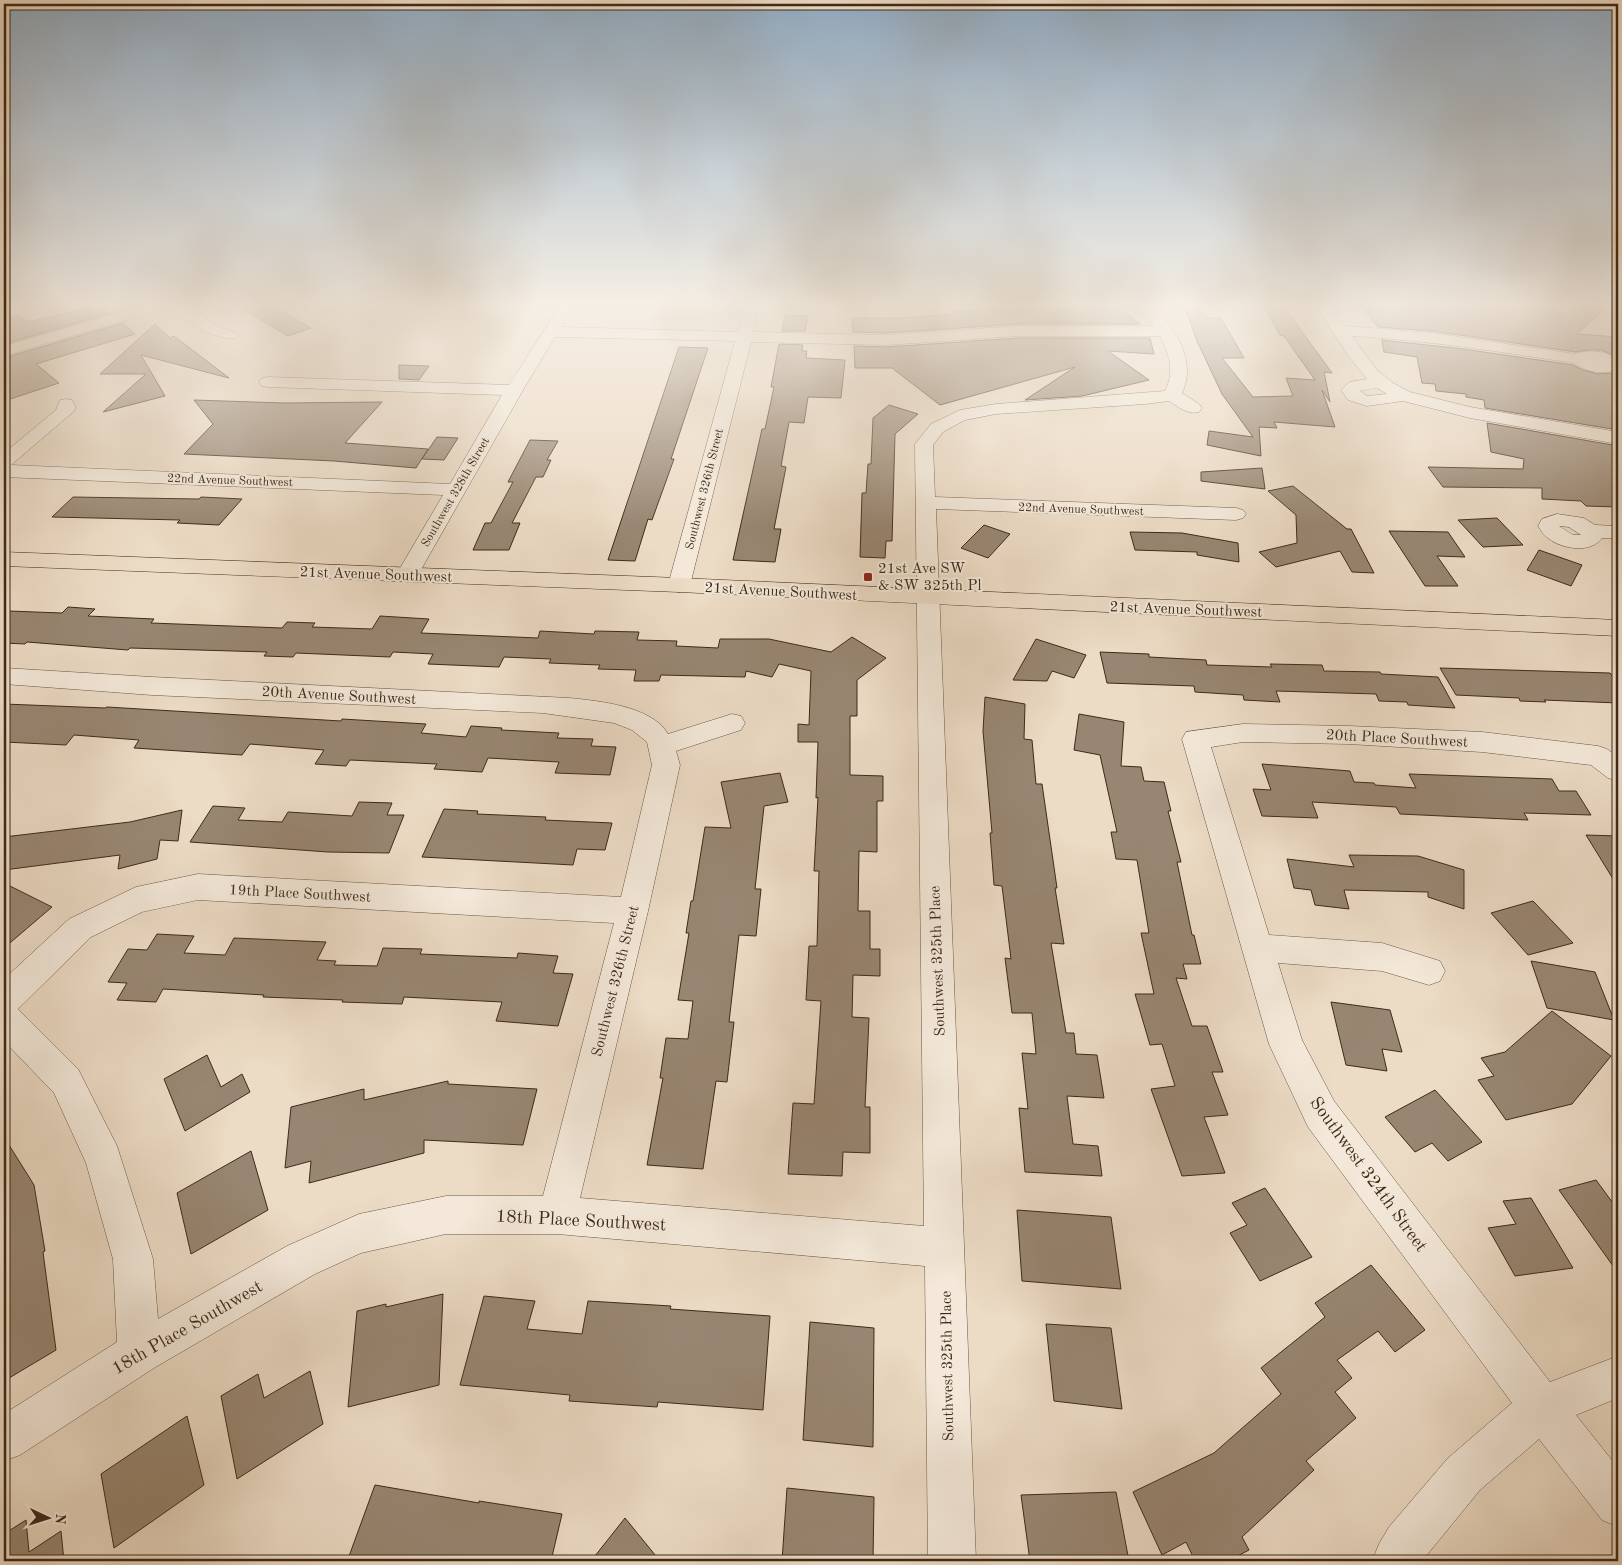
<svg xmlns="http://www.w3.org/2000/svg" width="1622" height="1565" viewBox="0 0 1622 1565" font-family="'Old Standard TT',serif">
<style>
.building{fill:#988672;stroke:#3e2a19}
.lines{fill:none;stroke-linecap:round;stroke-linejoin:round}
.minor-casing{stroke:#6a5644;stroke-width:1}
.major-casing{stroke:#3e2a19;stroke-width:1}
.minor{fill:#f3e8d9;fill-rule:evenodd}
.major{fill:#ecdbc5;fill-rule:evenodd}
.poi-dot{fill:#8f2418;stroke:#f3e8d9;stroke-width:2}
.labels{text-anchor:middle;stroke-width:4;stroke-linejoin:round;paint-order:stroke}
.far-street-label{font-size:12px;fill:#3e2a19;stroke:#f3e8d9}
.poi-label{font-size:15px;fill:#3e2a19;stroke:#f3e8d9;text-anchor:start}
.street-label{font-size:15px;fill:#3e2a19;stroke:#f3e8d9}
.near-street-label{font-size:18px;fill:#3e2a19;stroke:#f3e8d9}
</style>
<rect width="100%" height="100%" fill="#ecdbc5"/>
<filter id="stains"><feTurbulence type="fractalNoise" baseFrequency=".004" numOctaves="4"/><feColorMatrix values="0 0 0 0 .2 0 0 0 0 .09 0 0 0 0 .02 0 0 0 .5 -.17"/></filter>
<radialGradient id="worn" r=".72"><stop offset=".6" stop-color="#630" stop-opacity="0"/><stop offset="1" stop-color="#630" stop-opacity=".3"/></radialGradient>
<path class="building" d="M 93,307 L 104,307 L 111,313 L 4,344 L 4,320 L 17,315 L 29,322 Z
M 240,307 L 274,307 L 311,328 L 288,336 Z
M 1185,307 L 1196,307 L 1209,318 L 1221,318 L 1244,358 L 1222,358 L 1253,397 L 1293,396 L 1286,378 L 1315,380 L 1284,336 L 1280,335 L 1266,310 L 1266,307 L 1284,307 L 1332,373 L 1324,372 L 1330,402 L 1322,390 L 1335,427 L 1274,422 L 1277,428 L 1259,427 L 1261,456 L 1207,445 L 1209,431 L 1253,437 L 1222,394 L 1197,341 Z
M 1362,307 L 1395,307 L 1415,309 L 1416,307 L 1505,307 L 1514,310 L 1555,309 L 1564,315 L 1574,307 L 1606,307 L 1577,334 L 1618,337 L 1618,361 L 1613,355 L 1601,350 L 1587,350 L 1576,352 L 1432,331 L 1378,327 Z
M 1119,308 L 1140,324 L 1018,324 L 887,333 L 853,332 L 852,318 L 902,318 L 955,314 L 953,311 L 992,309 Z
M 785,315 L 808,316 L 805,331 L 782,331 Z
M 123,323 L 135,334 L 36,364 L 59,383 L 4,401 L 4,358 Z
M 155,324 L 170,338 L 174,336 L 229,378 L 141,355 L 165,396 L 103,412 L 146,374 L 100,374 Z
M 1018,338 L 1150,338 L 1154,354 L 1108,351 L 1149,380 L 1082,396 L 1025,400 L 1075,367 L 940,405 L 892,368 L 855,368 L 854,346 L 887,347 Z
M 1382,340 L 1463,349 L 1573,365 L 1583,370 L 1598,374 L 1614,373 L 1618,369 L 1618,430 L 1485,408 L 1484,400 L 1466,397 L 1466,394 L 1436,391 L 1435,384 L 1422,383 L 1417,357 L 1384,352 Z
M 779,344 L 803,345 L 802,351 L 807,351 L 806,358 L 845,360 L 841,398 L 808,397 L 804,423 L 789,422 L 781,466 L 786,467 L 774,529 L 781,529 L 775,562 L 733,560 L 762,429 L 765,429 L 774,387 L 771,387 Z
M 679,347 L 708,348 L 671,459 L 674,459 L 652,520 L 648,519 L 635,561 L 608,560 Z
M 399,365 L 429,366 L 419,380 L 399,379 Z
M 194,400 L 283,403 L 382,402 L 345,443 L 428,449 L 416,468 L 334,461 L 184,454 L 213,424 Z
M 889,405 L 918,414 L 895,434 L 892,541 L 886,541 L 885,558 L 860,557 L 862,493 L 866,493 L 868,464 L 871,464 L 873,418 Z
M 1487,423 L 1618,446 L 1618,507 L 1586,506 L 1581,501 L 1542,499 L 1542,488 L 1443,487 L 1428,467 L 1523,469 L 1524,459 L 1491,452 Z
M 437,437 L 458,438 L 444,460 L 422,459 Z
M 530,440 L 558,441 L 547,460 L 551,460 L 543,477 L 536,477 L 512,523 L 520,523 L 509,550 L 473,550 L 485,523 L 491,523 L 513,482 L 508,482 Z
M 1262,468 L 1265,489 L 1201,481 L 1201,472 Z
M 1293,486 L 1347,529 L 1351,529 L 1374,573 L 1352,572 L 1340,551 L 1276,567 L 1259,552 L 1297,543 L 1296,515 L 1268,491 Z
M 73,497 L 199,499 L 201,497 L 242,499 L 219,525 L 177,523 L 180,520 L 52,517 Z
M 1497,518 L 1523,545 L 1483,547 L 1458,520 Z
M 984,525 L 1010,534 L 988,558 L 961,548 Z
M 1389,531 L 1448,532 L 1465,557 L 1437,556 L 1458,586 L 1425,586 Z
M 1130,532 L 1182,533 L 1238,543 L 1239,562 L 1197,555 L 1197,552 L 1135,550 Z
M 1539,550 L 1582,565 L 1571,586 L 1527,570 Z
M 68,607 L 95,609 L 88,616 L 154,619 L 151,623 L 282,628 L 287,622 L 315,623 L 312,627 L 372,629 L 380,616 L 429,619 L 421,633 L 538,638 L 540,631 L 594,634 L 595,631 L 639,632 L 637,640 L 677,641 L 676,646 L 718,648 L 720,639 L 769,639 L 831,652 L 852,637 L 886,658 L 857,680 L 857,716 L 850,716 L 850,775 L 883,776 L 883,801 L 877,801 L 877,852 L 859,851 L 858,911 L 870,911 L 870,949 L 880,949 L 880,976 L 853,975 L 852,1017 L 869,1018 L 865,1107 L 870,1107 L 870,1153 L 843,1152 L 842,1176 L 788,1174 L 793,1103 L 814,1104 L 821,1001 L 806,1000 L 809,946 L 817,946 L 819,871 L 814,871 L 818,797 L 816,798 L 818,742 L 798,742 L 798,724 L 809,725 L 811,671 L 779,664 L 772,677 L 746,671 L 745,677 L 661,675 L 659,681 L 634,681 L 636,670 L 598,669 L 600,665 L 549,663 L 551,659 L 504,657 L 499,667 L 428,664 L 433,654 L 393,652 L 390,657 L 296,653 L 293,657 L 264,656 L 267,652 L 130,648 L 128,650 L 27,642 L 25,644 L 4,643 L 4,616 L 9,611 L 62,613 Z
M 1036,639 L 1086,655 L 1074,678 L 1052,671 L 1047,681 L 1013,680 Z
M 1100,652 L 1149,654 L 1149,657 L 1206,660 L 1207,665 L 1272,667 L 1270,664 L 1322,665 L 1324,671 L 1380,672 L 1381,674 L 1438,677 L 1455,708 L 1408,705 L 1407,702 L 1379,701 L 1376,694 L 1276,691 L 1280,702 L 1244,700 L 1243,695 L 1195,692 L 1194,686 L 1107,683 Z
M 1440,668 L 1610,673 L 1618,684 L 1618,703 L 1544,700 L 1546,702 L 1520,701 L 1519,698 L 1456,695 Z
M 985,697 L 1025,704 L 1024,739 L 1032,740 L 1036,784 L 1042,784 L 1057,888 L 1055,888 L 1064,944 L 1051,943 L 1066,1033 L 1074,1033 L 1076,1054 L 1097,1055 L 1104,1098 L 1067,1096 L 1073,1144 L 1098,1146 L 1102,1176 L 1025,1172 L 1019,1108 L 1028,1109 L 1022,1053 L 1036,1054 L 1032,1013 L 1012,1013 L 1005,958 L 1011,959 L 1002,886 L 994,885 L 990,833 L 992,833 L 983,731 Z
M 4,704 L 105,708 L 107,707 L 341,721 L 342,719 L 426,724 L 421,733 L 466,737 L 471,726 L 502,728 L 501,730 L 559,733 L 557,738 L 593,739 L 591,746 L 616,747 L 610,775 L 555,773 L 559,762 L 488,758 L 482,772 L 434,769 L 437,764 L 350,760 L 346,766 L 315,764 L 324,750 L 250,744 L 242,755 L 134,748 L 139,740 L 74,735 L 66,745 L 4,742 Z
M 1079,714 L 1124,722 L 1121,766 L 1141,767 L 1144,781 L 1164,782 L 1171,811 L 1168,811 L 1181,862 L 1177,862 L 1192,935 L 1194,935 L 1201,964 L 1183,964 L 1187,979 L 1176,978 L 1192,1026 L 1207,1026 L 1223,1072 L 1212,1072 L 1228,1115 L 1204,1117 L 1225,1173 L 1182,1176 L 1151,1089 L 1175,1086 L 1162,1044 L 1150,1045 L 1135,994 L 1154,994 L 1141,933 L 1149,933 L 1137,860 L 1116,859 L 1111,832 L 1117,832 L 1100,755 L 1074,750 Z
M 1262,764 L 1350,771 L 1354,782 L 1374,783 L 1375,785 L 1416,788 L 1409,774 L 1552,779 L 1559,791 L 1576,791 L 1591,815 L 1524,813 L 1528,820 L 1400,814 L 1396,807 L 1312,802 L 1318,818 L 1262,816 L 1253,789 L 1271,790 Z
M 780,773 L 788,802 L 764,806 L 755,889 L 761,889 L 756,936 L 739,935 L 729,1022 L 734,1022 L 727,1082 L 716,1081 L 703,1169 L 647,1165 L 663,1078 L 660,1078 L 666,1038 L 688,1039 L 693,1001 L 678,1000 L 689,933 L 686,933 L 691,901 L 693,901 L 705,827 L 731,828 L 721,782 Z
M 359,802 L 392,803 L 387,815 L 404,815 L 389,853 L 328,852 L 190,842 L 213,806 L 245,808 L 238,820 L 282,822 L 288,812 L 352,816 Z
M 444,809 L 478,811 L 477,814 L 546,817 L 545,820 L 612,823 L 605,850 L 577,849 L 573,865 L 422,857 Z
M 182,810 L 178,841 L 160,840 L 157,859 L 118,869 L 120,855 L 4,870 L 4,837 L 130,822 Z
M 1586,835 L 1618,836 L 1618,887 Z
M 1349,855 L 1418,856 L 1464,870 L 1464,909 L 1428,897 L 1428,892 L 1344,890 L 1349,909 L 1315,905 L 1311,890 L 1294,888 L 1287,859 L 1354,867 Z
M 4,883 L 52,907 L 4,948 Z
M 1533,901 L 1573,943 L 1528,955 L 1491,913 Z
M 157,934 L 194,936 L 184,953 L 225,955 L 234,938 L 326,942 L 317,960 L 336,961 L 334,965 L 377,966 L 383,948 L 422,949 L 420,954 L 517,958 L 518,953 L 558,956 L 553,973 L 573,974 L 558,1026 L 496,1021 L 502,1002 L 404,997 L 402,1004 L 342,1002 L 343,1000 L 263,997 L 264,995 L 163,989 L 156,1002 L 117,1000 L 127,983 L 108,982 L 128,949 L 147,950 Z
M 1531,961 L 1595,972 L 1614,1020 L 1547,1008 Z
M 1331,1002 L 1390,1010 L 1402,1052 L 1382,1049 L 1387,1071 L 1346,1065 Z
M 1552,1011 L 1611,1056 L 1572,1104 L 1506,1120 L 1478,1080 L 1494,1076 L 1481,1058 L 1505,1052 Z
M 207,1055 L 221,1087 L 242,1074 L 250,1092 L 185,1131 L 164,1079 Z
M 448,1081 L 448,1084 L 537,1089 L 523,1145 L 424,1140 L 424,1153 L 309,1183 L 311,1161 L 285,1168 L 291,1107 L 364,1089 L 364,1100 Z
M 1435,1090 L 1482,1142 L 1448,1161 L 1432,1143 L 1415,1152 L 1385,1117 Z
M 4,1137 L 34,1185 L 45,1251 L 43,1252 L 56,1350 L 4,1381 Z
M 251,1151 L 268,1210 L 191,1254 L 177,1193 Z
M 1596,1180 L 1618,1210 L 1618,1273 L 1559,1190 Z
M 1265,1188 L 1312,1257 L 1260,1281 L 1230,1233 L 1247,1225 L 1232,1203 Z
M 1531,1198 L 1573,1268 L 1515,1276 L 1488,1228 L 1516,1224 L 1503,1201 Z
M 1017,1210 L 1111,1217 L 1121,1289 L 1022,1281 Z
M 1371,1265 L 1425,1330 L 1395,1352 L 1378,1331 L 1337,1360 L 1352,1378 L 1335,1392 L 1356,1418 L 1306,1461 L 1314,1470 L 1242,1537 L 1249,1550 L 1228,1561 L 1195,1561 L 1186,1542 L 1162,1555 L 1133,1492 L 1214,1453 L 1281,1394 L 1261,1368 L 1325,1317 L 1315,1303 Z
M 443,1294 L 439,1385 L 348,1407 L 357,1311 L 386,1304 L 386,1307 Z
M 484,1296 L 535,1301 L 527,1329 L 582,1334 L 588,1301 L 671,1306 L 670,1309 L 770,1316 L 763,1410 L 658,1402 L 657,1407 L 569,1401 L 570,1395 L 460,1385 Z
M 810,1322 L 874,1328 L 873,1447 L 803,1440 Z
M 1046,1324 L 1111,1328 L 1122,1409 L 1054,1401 Z
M 310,1371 L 323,1424 L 237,1479 L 221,1396 L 258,1374 L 264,1398 Z
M 187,1416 L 204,1485 L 114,1548 L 101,1474 Z
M 375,1485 L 479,1503 L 479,1501 L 562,1514 L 551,1561 L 361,1561 L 348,1559 Z
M 787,1488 L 874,1497 L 873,1561 L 782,1561 Z
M 1116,1492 L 1129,1561 L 1030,1561 L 1021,1495 Z
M 625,1518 L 660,1561 L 591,1561 Z
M 26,1520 L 29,1552 L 61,1531 L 64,1561 L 4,1561 L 4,1534 Z"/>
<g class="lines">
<g class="minor-casing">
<path id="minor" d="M 139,307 L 163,307 L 160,310 L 4,356 L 4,346 Z
M 169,307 L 187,307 L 221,328 L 236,332 L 238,335 L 236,338 C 220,342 179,320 169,307 Z
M 559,307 L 574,307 L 561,327 L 738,332 L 745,307 L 759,307 L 753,332 L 887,335 L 1018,326 L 1154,326 L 1137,307 L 1153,307 C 1176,329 1197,361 1182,393 L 1199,404 L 1202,408 L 1199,412 C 1187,415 1179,407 1169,401 L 1145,404 L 996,414 L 965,420 L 943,432 L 933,445 L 935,497 L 1236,508 L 1243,510 L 1246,514 L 1243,518 L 1236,520 L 936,509 L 976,1561 L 928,1561 L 925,1266 L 557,1234 L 446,1234 L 361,1253 L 315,1274 L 154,1368 L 20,1455 L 4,1461 L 4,1414 L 117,1342 L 113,1259 L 86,1163 L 54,1093 L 4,1041 L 4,979 L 69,919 L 136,887 L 198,874 L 621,897 L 652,765 L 647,742 L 632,730 L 614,723 L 543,713 L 152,695 L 4,684 L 4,668 L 152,677 L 569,698 C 599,701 652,706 668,734 L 732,714 L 741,716 L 745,723 L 741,730 L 676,751 L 680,765 L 648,911 L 580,1198 L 924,1226 L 915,444 L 931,424 L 960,410 L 996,404 L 1165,391 C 1175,372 1169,354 1160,336 L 1018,336 L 887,345 L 751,342 L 690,585 L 687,590 L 679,592 L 671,590 L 668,585 L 735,341 L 555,337 L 523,390 L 418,575 L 415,580 L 407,582 L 399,580 L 396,575 L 443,495 L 4,477 L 4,453 L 56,410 L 60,400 L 66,399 L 72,400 L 76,408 L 73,412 L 11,465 L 450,484 L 502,395 L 268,387 L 262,386 L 259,382 L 262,378 L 268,377 L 509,385 ZM 198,900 L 614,923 L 543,1196 L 446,1196 L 359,1214 L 287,1246 L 158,1319 L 153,1259 L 117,1146 L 78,1069 L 18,1009 L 91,937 L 142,912 Z
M 1317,307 L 1332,307 L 1345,326 L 1432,333 L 1576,354 C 1587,349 1616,350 1618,366 L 1614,371 C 1600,374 1586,372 1574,363 C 1500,352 1426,340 1352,336 L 1377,370 L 1393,383 L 1410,392 L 1470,407 L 1618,432 L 1618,444 L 1470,418 L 1403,401 L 1367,406 L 1348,400 L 1341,390 L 1349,382 L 1367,379 L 1348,356 ZM 1377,388 L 1387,394 L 1367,396 L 1360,391 Z
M 1557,514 L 1584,518 L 1595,525 L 1618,526 L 1618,538 L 1602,538 C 1591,554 1561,549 1548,538 C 1543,535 1541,530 1538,526 L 1542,519 ZM 1559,526 L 1569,527 L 1581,535 L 1573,535 Z
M 1243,724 L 1349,726 L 1482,732 L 1598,746 L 1607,749 L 1618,757 L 1618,781 L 1608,778 L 1591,765 L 1482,752 L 1349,744 L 1243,742 L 1211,747 L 1269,935 L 1382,943 L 1440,961 L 1445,971 L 1440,981 L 1429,985 L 1382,971 L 1278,963 L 1302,1040 L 1334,1101 L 1550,1382 L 1618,1356 L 1618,1398 L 1576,1415 L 1618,1468 L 1618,1527 L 1602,1520 L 1539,1439 L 1480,1490 L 1422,1561 L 1372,1561 L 1379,1544 L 1389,1527 L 1448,1458 L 1512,1403 L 1308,1127 L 1269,1044 L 1182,739 L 1186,732 Z"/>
</g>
<g class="major-casing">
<path id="major" d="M 4,552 L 679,578 L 1618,620 L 1618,636 L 679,592 L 4,566 Z"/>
</g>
<use href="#minor" class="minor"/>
<use href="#major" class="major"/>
</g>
<linearGradient id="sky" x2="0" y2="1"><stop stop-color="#92acc3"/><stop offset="0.58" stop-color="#f6efe5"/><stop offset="1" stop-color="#f6efe5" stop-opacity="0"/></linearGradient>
<rect width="1622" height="526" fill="url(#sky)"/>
<rect class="poi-dot" x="863" y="572" width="10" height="10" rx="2.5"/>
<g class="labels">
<g class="far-street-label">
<text transform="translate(230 480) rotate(2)" y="4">22nd Avenue Southwest</text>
<text transform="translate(704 489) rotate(-76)" y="4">Southwest 326th Street</text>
<text transform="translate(455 492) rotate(-60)" y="4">Southwest 328th Street</text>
<text transform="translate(1081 509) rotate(2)" y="4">22nd Avenue Southwest</text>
</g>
<g class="poi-label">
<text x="878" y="573">21st Ave SW<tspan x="878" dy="17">&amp; SW 325th Pl</tspan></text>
</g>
<g class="street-label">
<text transform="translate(376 574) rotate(2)" y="5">21st Avenue Southwest</text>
<text transform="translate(781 591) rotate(3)" y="5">21st Avenue Southwest</text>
<text transform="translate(1186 609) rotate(2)" y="5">21st Avenue Southwest</text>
<text transform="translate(339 695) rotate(3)" y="5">20th Avenue Southwest</text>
<text transform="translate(1397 738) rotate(3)" y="5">20th Place Southwest</text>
<text transform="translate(300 893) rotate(3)" y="5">19th Place Southwest</text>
<text transform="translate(937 961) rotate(-92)" y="5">Southwest 325th Place</text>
<text transform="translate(615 981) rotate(-76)" y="5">Southwest 326th Street</text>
<text transform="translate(947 1366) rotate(-91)" y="5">Southwest 325th Place</text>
</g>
<g class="near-street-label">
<text transform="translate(1369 1174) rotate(54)" y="6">Southwest 324th Street</text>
<text transform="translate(581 1220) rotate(3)" y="6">18th Place Southwest</text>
<text transform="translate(187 1327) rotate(-30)" y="6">18th Place Southwest</text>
</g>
</g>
<rect width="1622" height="1565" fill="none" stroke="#ecdbc5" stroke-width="20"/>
<rect x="5" y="5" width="1612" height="1555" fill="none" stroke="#3e2a19" stroke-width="2.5"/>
<rect x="10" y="10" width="1602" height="1545" fill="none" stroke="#3e2a19"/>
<g transform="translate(48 1518) rotate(94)" stroke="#f3e8d9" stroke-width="4" paint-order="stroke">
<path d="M0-4L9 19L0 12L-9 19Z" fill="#3e2a19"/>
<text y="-8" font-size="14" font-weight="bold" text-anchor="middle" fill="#3e2a19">N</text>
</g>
<rect width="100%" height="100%" filter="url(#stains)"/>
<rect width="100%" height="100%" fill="url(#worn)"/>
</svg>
